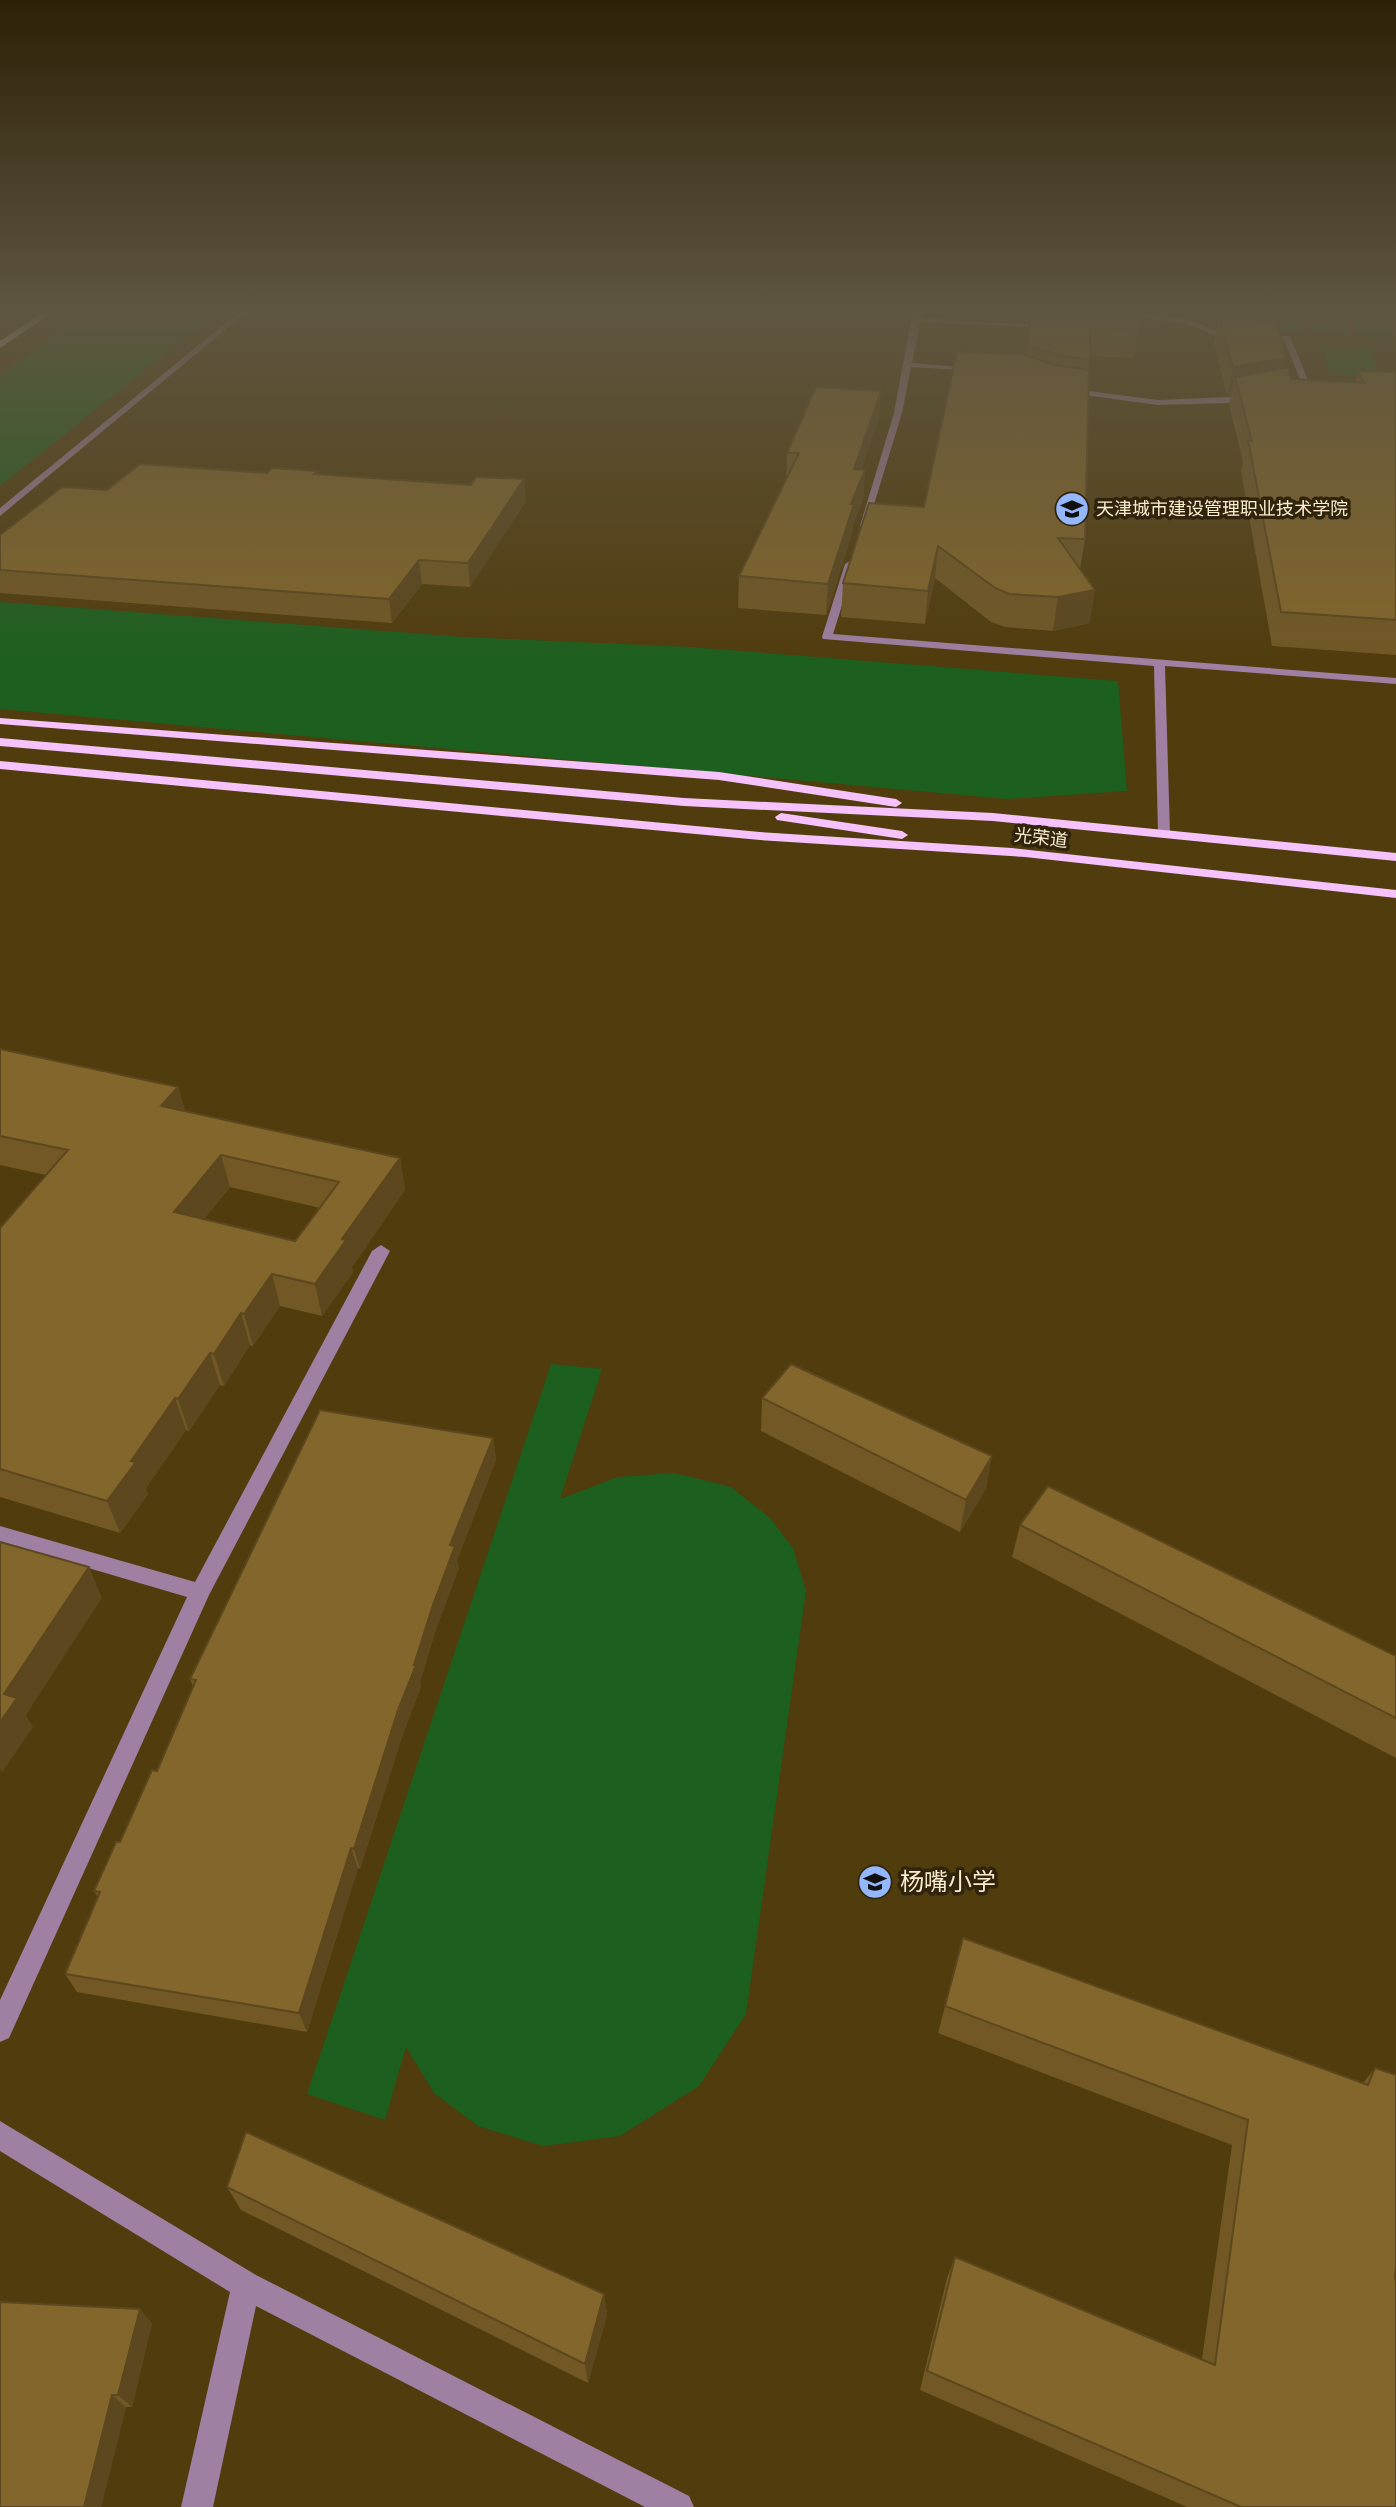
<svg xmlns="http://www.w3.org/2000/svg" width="1396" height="2507" viewBox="0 0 1396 2507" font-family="Mulish,'Noto Sans SC',sans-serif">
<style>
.green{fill:#1d5f1f}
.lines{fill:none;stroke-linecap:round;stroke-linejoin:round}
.minor{fill:#9f7fa2;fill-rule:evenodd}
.major{fill:#f6c2fb;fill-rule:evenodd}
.highway{fill:#f4f4f4;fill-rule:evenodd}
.wall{fill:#715825;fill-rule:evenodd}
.shaded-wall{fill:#5c471e}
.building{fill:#83662b;stroke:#5c471e;stroke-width:2;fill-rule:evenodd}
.labels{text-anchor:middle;stroke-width:7;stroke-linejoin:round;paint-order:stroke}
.far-poi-label{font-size:18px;fill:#fbecce;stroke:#30240c;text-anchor:start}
.far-street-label{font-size:18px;fill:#fbecce;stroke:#30240c}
.near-poi-label{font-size:24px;fill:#fbecce;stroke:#30240c;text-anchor:start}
</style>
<rect width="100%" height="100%" fill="#513c0d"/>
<path class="green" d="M 91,311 L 219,311 L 0,486 L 0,375 Z
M 1264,312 L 1300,313 L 1306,333 L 1269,331 Z
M 1308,314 L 1343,316 L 1350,335 L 1313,333 Z
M 1352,316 L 1387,318 L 1395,337 L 1360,336 Z
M 1322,346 L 1370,349 L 1381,377 L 1330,374 Z
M 0,602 L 463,637 L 691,647 L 1118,681 L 1127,791 L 1007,799 L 0,709 Z
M 551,1364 L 602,1369 L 560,1499 L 618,1477 L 674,1473 L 731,1487 L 770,1518 L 793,1548 L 806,1591 L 746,2014 L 699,2086 L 620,2136 L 543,2146 L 478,2126 L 434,2093 L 406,2047 L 385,2120 L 307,2094 Z"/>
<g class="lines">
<path class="minor" d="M 240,311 L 248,311 L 0,516 L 0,508 Z
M 916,311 L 922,311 L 921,318 L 1056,326 L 1052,328 L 920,322 L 912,363 L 981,369 L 977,371 L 911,367 L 902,413 L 868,524 L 860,526 L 894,413 L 911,320 Z
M 1142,313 L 1192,320 L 1220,333 L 1290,336 L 1310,385 L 1290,391 L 1286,389 L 1302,384 L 1284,340 L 1219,337 L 1187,324 L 1142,317 L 1116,319 L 1112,317 Z
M 1065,388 L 1158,400 L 1253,396 L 1257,398 L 1227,403 L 1158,405 L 1062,392 Z
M 850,561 L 855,564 L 833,634 L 1396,678 L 1396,684 L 1165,666 L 1170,833 L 1164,837 L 1158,833 L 1154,666 L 823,639 L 822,637 L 845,564 Z
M 381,1245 L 390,1251 L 209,1595 L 9,2038 L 0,2042 L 0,2000 L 187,1597 L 0,1542 L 0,1526 L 195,1582 L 372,1251 Z
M 0,2121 L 256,2275 L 689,2496 L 694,2507 L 645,2507 L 256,2306 L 213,2507 L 181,2507 L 230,2292 L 0,2151 Z"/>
<path class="major" d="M 0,718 L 719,772 L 896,799 L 902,803 L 896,807 L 719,780 L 0,724 Z
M 0,738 L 684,798 L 993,813 L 1396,853 L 1396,861 L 993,821 L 684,806 L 0,746 Z
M 0,761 L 760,832 L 1012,848 L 1396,890 L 1396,898 L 1025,857 L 760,840 L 0,769 Z
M 781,813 L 902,831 L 908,835 L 902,839 L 777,820 L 775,817 Z"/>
<path class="highway" d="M 45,311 L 55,311 L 0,348 L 0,341 Z"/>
</g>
<path class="wall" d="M 967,311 L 1138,311 L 1139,330 L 1134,358 L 1090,356 L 1088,370 L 1085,539 L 1080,569 L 1090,623 L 1053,631 L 1005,627 L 991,622 L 935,578 L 925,624 L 841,617 L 843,583 L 924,507 L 1026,355 L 1030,320 L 967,315 Z
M 1219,316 L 1254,321 L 1286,358 L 1283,368 L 1291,379 L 1355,382 L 1358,371 L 1396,372 L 1396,655 L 1272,646 L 1241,471 L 1243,462 L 1229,405 L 1231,395 L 1227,396 L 1214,343 Z
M 879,418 L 861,470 L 865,470 L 863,499 L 853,524 L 852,534 L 826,615 L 738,608 L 739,576 L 786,480 L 787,453 Z
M 318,471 L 318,474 L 526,501 L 470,587 L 422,584 L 392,623 L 0,593 L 0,535 L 267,473 Z
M 0,1049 L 178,1087 L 185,1111 L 400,1158 L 405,1190 L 352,1267 L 353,1272 L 322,1316 L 280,1306 L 253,1346 L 250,1345 L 224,1386 L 220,1385 L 189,1431 L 186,1430 L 146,1488 L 148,1494 L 120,1533 L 0,1497 L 0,1228 L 46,1175 L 0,1165 ZM 230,1187 L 320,1208 L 295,1241 L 204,1219 Z
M 762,1398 L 986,1489 L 960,1532 L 761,1431 Z
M 493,1438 L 496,1460 L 457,1560 L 459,1568 L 436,1629 L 420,1682 L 421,1687 L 404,1731 L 360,1869 L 358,1868 L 307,2032 L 77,1992 L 65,1974 L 98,1898 L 94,1891 L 157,1771 L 193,1686 L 190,1679 Z
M 1020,1525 L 1396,1656 L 1396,1758 L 1012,1557 Z
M 963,1938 L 1363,2083 L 1375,2068 L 1395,2277 L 1396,2507 L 1187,2507 L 920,2390 L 947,2278 L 955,2257 L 1202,2359 L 1232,2145 L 938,2033 Z
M 227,2187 L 604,2294 L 607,2315 L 588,2383 L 241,2210 Z
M 152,2323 L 132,2407 L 126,2407 L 101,2507 L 0,2507 Z"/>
<path class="shaded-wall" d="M 1286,358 L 1279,387 L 1235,377 L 1231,395 L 1227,396 L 1233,367 Z
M 881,391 L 879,418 L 852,498 L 854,469 Z
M 865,470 L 863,499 L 853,524 L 852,534 L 826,615 L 828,584 L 851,504 Z
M 524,479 L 526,501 L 470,587 L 468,563 Z
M 938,546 L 935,578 L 925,624 L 928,591 Z
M 419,560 L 422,584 L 392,623 L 389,599 Z
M 1095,590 L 1090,623 L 1053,631 L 1058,597 Z
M 178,1087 L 187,1118 L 161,1106 Z
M 221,1155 L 230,1187 L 184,1244 L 174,1212 Z
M 400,1158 L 405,1190 L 352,1267 L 353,1272 L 322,1316 L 315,1284 L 342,1239 Z
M 272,1274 L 280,1306 L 253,1346 L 244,1314 Z
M 241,1313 L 250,1345 L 224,1386 L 214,1354 Z
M 210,1353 L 220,1385 L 189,1431 L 178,1399 Z
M 175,1398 L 186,1430 L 146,1488 L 148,1494 L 120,1533 L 107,1501 L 131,1461 Z
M 493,1438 L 496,1460 L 457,1560 L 459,1568 L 436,1629 L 420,1682 L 421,1687 L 404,1731 L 360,1869 L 354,1849 L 414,1665 L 450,1545 Z
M 992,1456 L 986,1489 L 960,1532 L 966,1500 Z
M 89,1567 L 102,1598 L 26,1715 L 33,1727 L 2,1773 L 0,1769 L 0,1722 L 4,1694 Z
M 351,1848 L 358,1868 L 307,2032 L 299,2013 Z
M 604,2294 L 607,2315 L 588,2383 L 585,2364 Z
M 140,2309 L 152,2323 L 132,2407 L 118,2395 Z
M 112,2395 L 126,2407 L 101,2507 L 84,2507 Z"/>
<path class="building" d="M 1031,311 L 1138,311 L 1139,330 L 1090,328 L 1090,360 L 1059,355 L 1028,345 Z
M 1219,316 L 1253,317 L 1254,321 L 1276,322 L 1286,358 L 1233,367 Z
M 957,351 L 1025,355 L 1055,365 L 1089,370 L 1085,539 L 1058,538 L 1095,590 L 1058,597 L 1009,594 L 995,588 L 938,546 L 928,591 L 843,583 L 869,503 L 924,507 Z
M 1288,367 L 1291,379 L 1364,383 L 1358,371 L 1396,372 L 1396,620 L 1281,612 L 1248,440 L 1252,441 L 1235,377 Z
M 816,387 L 881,391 L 854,469 L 865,470 L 851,504 L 854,504 L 828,584 L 739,576 L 799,453 L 787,453 Z
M 140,464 L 267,473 L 272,468 L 318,471 L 314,474 L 471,485 L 476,477 L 524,479 L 468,563 L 419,560 L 389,599 L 0,570 L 0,535 L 62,487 L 107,490 Z
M 0,1049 L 178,1087 L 161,1106 L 400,1158 L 342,1239 L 346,1240 L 315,1284 L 272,1274 L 244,1314 L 241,1313 L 214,1354 L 210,1353 L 178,1399 L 175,1398 L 131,1461 L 136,1462 L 107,1501 L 0,1469 L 0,1228 L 68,1150 L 0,1136 ZM 221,1155 L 339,1182 L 295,1241 L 174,1212 Z
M 791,1364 L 992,1456 L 966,1500 L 762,1398 Z
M 320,1410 L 493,1438 L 450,1545 L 455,1546 L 432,1608 L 414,1665 L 416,1665 L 398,1710 L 354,1849 L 351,1848 L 299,2013 L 65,1974 L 100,1892 L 94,1891 L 116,1842 L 120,1842 L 152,1770 L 157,1771 L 196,1680 L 190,1679 Z
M 1048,1486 L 1396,1656 L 1396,1718 L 1020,1525 Z
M 0,1542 L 89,1567 L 4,1694 L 17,1698 L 0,1722 Z
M 963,1938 L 1368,2085 L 1375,2068 L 1396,2075 L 1396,2266 L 1395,2277 L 1396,2282 L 1396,2507 L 1241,2507 L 927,2371 L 955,2257 L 1215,2365 L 1248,2120 L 945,2006 Z
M 246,2132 L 604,2294 L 585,2364 L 227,2187 Z
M 0,2302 L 140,2309 L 118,2395 L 112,2395 L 84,2507 L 0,2507 Z"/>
<linearGradient id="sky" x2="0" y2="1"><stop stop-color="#2d2107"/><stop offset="0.47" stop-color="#5f5640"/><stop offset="1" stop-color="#5f5640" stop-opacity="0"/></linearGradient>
<rect width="1396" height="662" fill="url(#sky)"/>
<defs>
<g id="university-disc" transform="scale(1.75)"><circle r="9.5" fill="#94b7fd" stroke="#30240c"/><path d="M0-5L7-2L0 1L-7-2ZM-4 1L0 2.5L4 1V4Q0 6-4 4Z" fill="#111"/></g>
<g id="school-disc" transform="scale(1.75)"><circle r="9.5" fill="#94b7fd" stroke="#30240c"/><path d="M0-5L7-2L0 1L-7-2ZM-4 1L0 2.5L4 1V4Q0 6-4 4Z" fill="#111"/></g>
</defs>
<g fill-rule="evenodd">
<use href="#university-disc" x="1072" y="509"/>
<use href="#school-disc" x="875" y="1882"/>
</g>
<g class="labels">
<g class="far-poi-label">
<text x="1096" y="515">天津城市建设管理职业技术学院</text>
</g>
<g class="far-street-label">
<text transform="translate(1041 838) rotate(7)" y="6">光荣道</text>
</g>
<g class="near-poi-label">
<text x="900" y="1890">杨嘴小学</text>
</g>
</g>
</svg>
